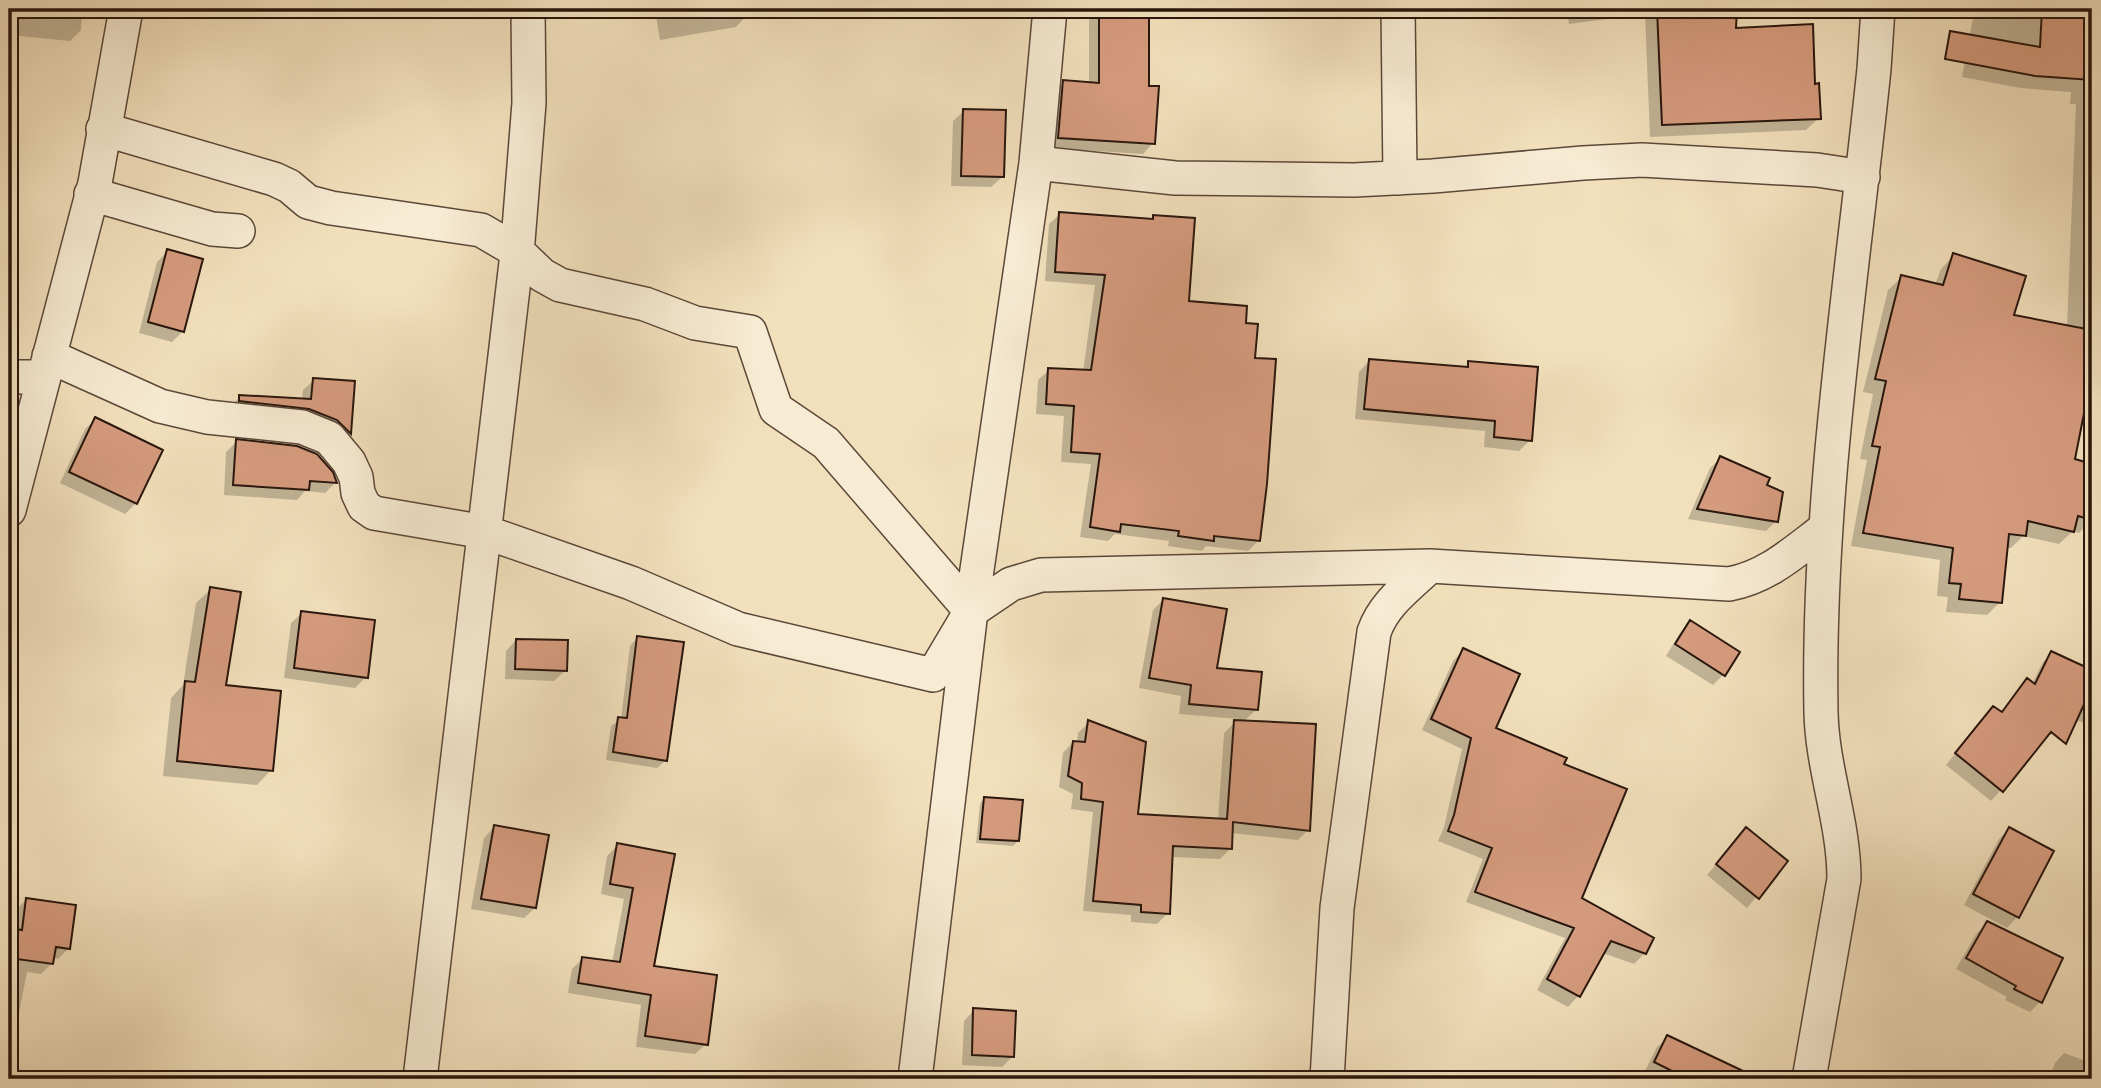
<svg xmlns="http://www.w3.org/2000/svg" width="2101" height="1088" viewBox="0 0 2101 1088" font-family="'Libre Bodoni',serif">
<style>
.shadow{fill:#0003}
.building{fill:#d59b7e;stroke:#29160d;stroke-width:2}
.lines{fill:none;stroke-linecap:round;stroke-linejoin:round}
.street-casing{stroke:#5b4839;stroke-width:36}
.street{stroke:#f7ebd3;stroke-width:33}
</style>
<rect width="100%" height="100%" fill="#f2e0bc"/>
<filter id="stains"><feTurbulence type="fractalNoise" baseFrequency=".00286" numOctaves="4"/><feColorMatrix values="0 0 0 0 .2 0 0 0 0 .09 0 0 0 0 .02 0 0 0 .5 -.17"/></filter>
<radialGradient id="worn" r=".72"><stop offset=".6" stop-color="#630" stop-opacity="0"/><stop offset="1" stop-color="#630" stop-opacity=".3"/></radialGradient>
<path class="shadow" d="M 9,9 L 82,9 L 81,30 L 70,41 L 9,35 Z
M 655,9 L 745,9 L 746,16 L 736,27 L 660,40 Z
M 1089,9 L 1147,9 L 1147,87 L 1153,143 L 1143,154 L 1049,148 L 1053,93 L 1064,82 L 1089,84 Z
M 1567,9 L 1735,9 L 1734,30 L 1813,85 L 1819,118 L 1806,130 L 1650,137 L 1645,14 L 1569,24 Z
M 1953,9 L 2092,9 L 2092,398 L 2086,397 L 2073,461 L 2092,466 L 2092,519 L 2079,533 L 2073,531 L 2059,544 L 2023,536 L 2011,548 L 2006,548 L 2000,602 L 1987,615 L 1946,612 L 1948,597 L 1937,596 L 1940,560 L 1851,546 L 1867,460 L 1860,459 L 1873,394 L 1863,392 L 1888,290 L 1902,277 L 1935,285 L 1941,269 L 1954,255 L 2012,316 L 2067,327 L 2076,104 L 2070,104 L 2071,92 L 2021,88 L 1962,77 L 1974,13 L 1953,12 Z
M 964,111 L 1002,177 L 991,187 L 951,186 L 953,121 Z
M 1060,214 L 1151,220 L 1154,217 L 1187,303 L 1244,325 L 1253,359 L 1258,541 L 1248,551 L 1206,546 L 1202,551 L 1168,546 L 1169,541 L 1115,534 L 1108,541 L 1080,537 L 1091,464 L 1061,462 L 1064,416 L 1036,414 L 1038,380 L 1049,370 L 1083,372 L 1095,285 L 1045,281 L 1049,224 Z
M 168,251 L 183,331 L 172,342 L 139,333 L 157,262 Z
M 1369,361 L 1463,369 L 1469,363 L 1530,440 L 1519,451 L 1484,447 L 1485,431 L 1355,419 L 1359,372 Z
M 314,380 L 353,383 L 349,433 L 339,443 L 229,407 L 240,397 L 302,400 L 303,390 Z
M 96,419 L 136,503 L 125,514 L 60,483 L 85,429 Z
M 237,441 L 335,483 L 325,493 L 305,491 L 297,500 L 224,495 L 226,452 Z
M 1721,458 L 1765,486 L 1776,521 L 1766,531 L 1688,519 L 1710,468 Z
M 211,589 L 224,687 L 271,770 L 257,785 L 163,776 L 171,698 L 183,685 L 196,603 Z
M 1163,600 L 1215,669 L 1257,709 L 1243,722 L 1308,830 L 1298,840 L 1231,833 L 1230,849 L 1220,859 L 1171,857 L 1168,913 L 1157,924 L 1131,922 L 1131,915 L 1083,911 L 1093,812 L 1071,809 L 1073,794 L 1059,787 L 1063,753 L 1073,742 L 1077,743 L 1078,733 L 1089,722 L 1136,816 L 1218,820 L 1224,733 L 1238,719 L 1179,714 L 1181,696 L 1139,688 L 1153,610 Z
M 302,613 L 366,677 L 355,688 L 284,678 L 291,623 Z
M 1691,622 L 1723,675 L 1713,685 L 1666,656 L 1680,633 Z
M 638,637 L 666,760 L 657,768 L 606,760 L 611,726 L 621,719 L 630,646 Z
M 516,640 L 565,671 L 554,681 L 505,679 L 506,651 Z
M 1464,650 L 1493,729 L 1562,765 L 1580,899 L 1645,953 L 1634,964 L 1603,953 L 1578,996 L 1568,1007 L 1537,990 L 1565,938 L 1466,902 L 1483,859 L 1438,841 L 1444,827 L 1462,749 L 1422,730 L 1453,661 Z
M 2052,653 L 2092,672 L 2092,726 L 2024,700 L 2043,662 Z
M 1980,723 L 2001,790 L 1991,801 L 1946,765 Z
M 984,799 L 1018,841 L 1013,846 L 976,843 L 980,804 Z
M 494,827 L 535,908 L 524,918 L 471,909 L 484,838 Z
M 1746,829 L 1786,862 L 1747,908 L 1707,875 Z
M 2009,829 L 2051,851 L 2017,917 L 2007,928 L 1964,905 L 1999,839 Z
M 618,845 L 673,855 L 652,968 L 706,1044 L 695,1054 L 636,1047 L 641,1005 L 568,993 L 572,969 L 582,959 L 612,963 L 624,899 L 601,894 L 607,856 Z
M 27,899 L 69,948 L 58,959 L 52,958 L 52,963 L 41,974 L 27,972 L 9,1064 L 9,930 L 14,930 L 16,910 Z
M 1987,923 L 2040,1002 L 2030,1012 L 2005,1000 L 2007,997 L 1956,969 L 1976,934 Z
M 974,1010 L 1013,1056 L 1002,1067 L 962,1065 L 964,1021 Z
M 1668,1037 L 1747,1075 L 1745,1079 L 1657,1079 L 1644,1073 L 1657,1047 Z
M 2064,1053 L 2092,1063 L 2092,1079 L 2020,1079 L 2028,1071 L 2049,1079 L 2055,1063 Z
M 1991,1071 L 2012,1079 L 1983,1079 Z"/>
<path class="building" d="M 1099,9 L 1149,9 L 1149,86 L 1159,86 L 1155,144 L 1058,138 L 1063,80 L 1099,83 Z
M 1657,9 L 1737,9 L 1736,28 L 1813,24 L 1815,84 L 1819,83 L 1821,119 L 1662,125 Z
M 2042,9 L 2092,9 L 2092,80 L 2035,76 L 1945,59 L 1950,31 L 2040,47 Z
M 963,109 L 1006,110 L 1004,177 L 961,176 Z
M 1059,212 L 1153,219 L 1153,215 L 1195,218 L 1189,301 L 1247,306 L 1246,323 L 1258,324 L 1255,358 L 1276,359 L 1267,484 L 1260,541 L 1214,536 L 1214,541 L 1178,536 L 1179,531 L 1121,524 L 1120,532 L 1090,527 L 1100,454 L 1071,452 L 1074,406 L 1046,404 L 1048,368 L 1091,370 L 1105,275 L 1055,272 Z
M 167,249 L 203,259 L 184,332 L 148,322 Z
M 1953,253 L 2026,276 L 2014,315 L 2092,330 L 2092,373 L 2075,459 L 2092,464 L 2092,520 L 2078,516 L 2074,532 L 2028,521 L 2026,536 L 2009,534 L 2002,603 L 1959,599 L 1961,584 L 1949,583 L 1953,548 L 1863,533 L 1880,447 L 1872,446 L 1886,381 L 1875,379 L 1901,275 L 1943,285 Z
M 1369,359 L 1468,367 L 1468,361 L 1538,367 L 1532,441 L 1494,437 L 1495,421 L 1364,409 Z
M 313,378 L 355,381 L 351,434 L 337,420 L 309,409 L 239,401 L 239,395 L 311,399 Z
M 95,417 L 163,450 L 137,504 L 69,472 Z
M 236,439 L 297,446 L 317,454 L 333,472 L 337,483 L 310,481 L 309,490 L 233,485 Z
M 1720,456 L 1770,478 L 1767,485 L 1783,492 L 1778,522 L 1697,509 Z
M 210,587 L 241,592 L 226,685 L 281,691 L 273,771 L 177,761 L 185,681 L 195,682 Z
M 1163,598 L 1227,609 L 1217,668 L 1262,672 L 1258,710 L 1189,704 L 1191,685 L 1149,678 Z
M 301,611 L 375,620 L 368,678 L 294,668 Z
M 1690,620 L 1740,652 L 1725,676 L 1675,644 Z
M 637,636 L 684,642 L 667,761 L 613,752 L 618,717 L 627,718 Z
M 516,639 L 568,640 L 567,671 L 515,669 Z
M 1463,648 L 1520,674 L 1496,728 L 1567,758 L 1564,764 L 1627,789 L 1582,898 L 1654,938 L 1646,954 L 1611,941 L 1580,997 L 1547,979 L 1574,928 L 1475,892 L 1492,848 L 1448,831 L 1454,815 L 1471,738 L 1431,719 Z
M 2051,651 L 2092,670 L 2092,687 L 2066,744 L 2051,732 L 2003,792 L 1955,753 L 1993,706 L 2002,712 L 2027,678 L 2035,684 Z
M 1088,720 L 1146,742 L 1138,814 L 1227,819 L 1234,720 L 1316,724 L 1310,831 L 1233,822 L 1232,849 L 1173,846 L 1170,914 L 1141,912 L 1141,905 L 1093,901 L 1103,802 L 1081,799 L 1082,783 L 1068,776 L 1073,741 L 1085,742 Z
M 984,797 L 1023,800 L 1019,841 L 980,839 Z
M 494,825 L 549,835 L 536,908 L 481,899 Z
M 1746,827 L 1788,861 L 1759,899 L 1716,864 Z
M 2009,827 L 2054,851 L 2019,918 L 1973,894 Z
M 617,843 L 675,854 L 654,966 L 717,975 L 708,1045 L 645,1036 L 651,995 L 578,983 L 582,957 L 620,962 L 633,888 L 610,884 Z
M 26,898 L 76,905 L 70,949 L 56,947 L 53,964 L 9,958 L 9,928 L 22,930 Z
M 1987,921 L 2063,958 L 2042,1003 L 2014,989 L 2016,986 L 1966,958 Z
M 973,1008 L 1016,1011 L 1014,1057 L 972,1055 Z
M 1667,1035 L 1760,1079 L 1688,1079 L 1654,1062 Z"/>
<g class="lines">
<g class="street-casing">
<path id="street" d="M 1398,9 L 1400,178
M 103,129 L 274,179 L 289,186 L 308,202 L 331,208 L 481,230 L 517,251 L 542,275 L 560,285 L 645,304 L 695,323 L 750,332 L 776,409 L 826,443 L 971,611
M 1036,163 L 1175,178 L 1354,180 L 1433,176 L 1583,163 L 1642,160 L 1817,170 L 1863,177
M 91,194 L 212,229 L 238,231
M 49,356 L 160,406 L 207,417 L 302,427 L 329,438 L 349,462 L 356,477 L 358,493 L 364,506 L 374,513 L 485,532 L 631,583 L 738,629 L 933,675 L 971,611 L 1011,584 L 1041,575 L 1430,566 L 1729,584 C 1768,577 1795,551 1826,528
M 9,377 L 44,377
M 9,510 L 95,183 L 126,9
M 420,1079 L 517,254 L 529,103 L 528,9
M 915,1079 L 971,611 L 1036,163 L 1050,9
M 1327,1079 L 1337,908 L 1374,632 C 1384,603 1409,586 1430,566
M 1809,1079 L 1844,879 C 1844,822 1822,768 1821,712 C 1817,497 1852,282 1874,69 L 1878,9"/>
</g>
<use href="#street" class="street"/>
</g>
<rect width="2101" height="1088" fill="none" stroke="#f2e0bc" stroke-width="35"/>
<rect x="10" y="10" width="2080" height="1067" fill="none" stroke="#29160d" stroke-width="3.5"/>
<rect x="18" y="18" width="2066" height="1053" fill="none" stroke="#29160d" stroke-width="2"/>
<rect width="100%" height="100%" filter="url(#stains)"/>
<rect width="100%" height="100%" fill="url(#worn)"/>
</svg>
